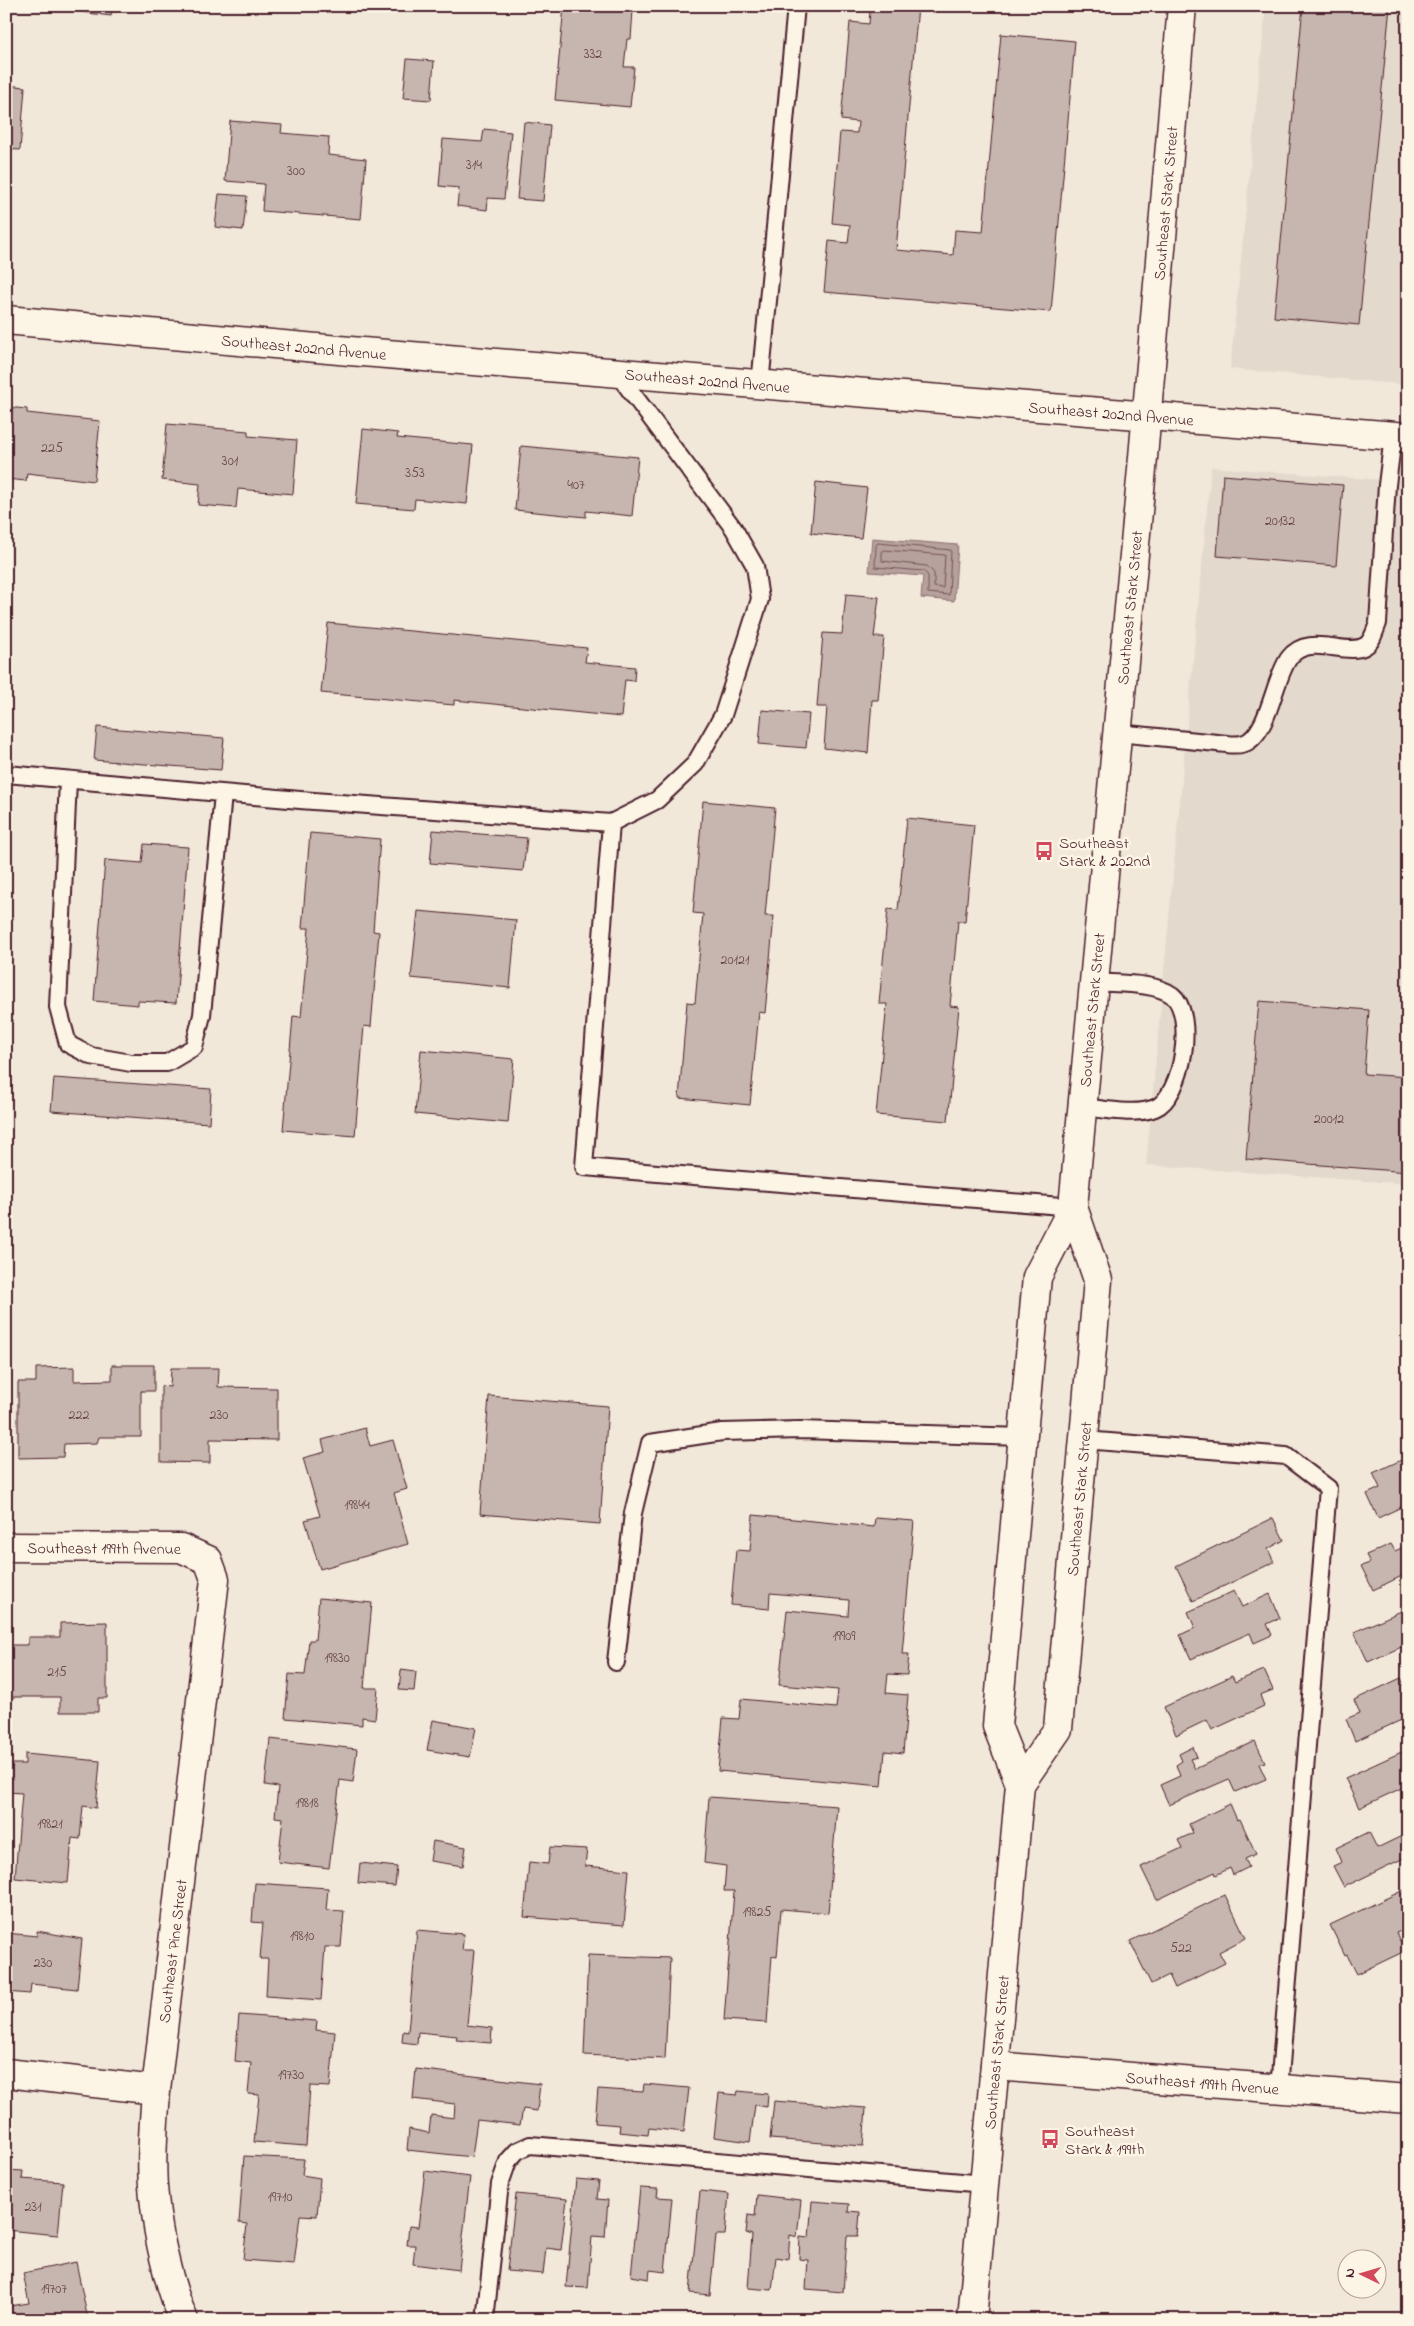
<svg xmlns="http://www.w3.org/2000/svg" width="1414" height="2326" viewBox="0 0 1414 2326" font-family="'Indie Flower',sans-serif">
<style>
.built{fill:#e4d9cd}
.water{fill:#b6a19c;stroke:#8b6d6f}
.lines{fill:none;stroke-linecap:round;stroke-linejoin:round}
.shore{stroke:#755358;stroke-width:1}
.building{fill:#c7b6af;stroke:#4a1f2b}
.lane-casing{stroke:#4a1f2b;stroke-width:20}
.street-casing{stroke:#4a1f2b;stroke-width:31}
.secondary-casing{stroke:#4a1f2b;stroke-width:31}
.lane{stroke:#fcf5e5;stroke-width:16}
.street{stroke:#fcf5e5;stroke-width:28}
.secondary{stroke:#fcf5e5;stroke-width:28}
.labels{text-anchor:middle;stroke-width:5;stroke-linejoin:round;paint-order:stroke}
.number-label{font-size:14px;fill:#69454c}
.street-label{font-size:16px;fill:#4a1f2b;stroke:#fcf5e5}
.poi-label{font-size:16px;fill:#4a1f2b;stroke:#fcf5e5;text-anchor:start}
</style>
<rect width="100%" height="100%" fill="#f1e8da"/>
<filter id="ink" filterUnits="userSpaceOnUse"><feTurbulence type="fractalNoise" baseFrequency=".02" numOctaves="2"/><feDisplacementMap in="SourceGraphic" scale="10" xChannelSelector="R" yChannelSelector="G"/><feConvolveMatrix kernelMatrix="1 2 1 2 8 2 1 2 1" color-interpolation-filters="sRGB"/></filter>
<g filter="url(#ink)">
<path class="built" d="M 1266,6 L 1408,6 L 1408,385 L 1230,369 Z
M 1211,467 L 1408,482 L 1408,1184 L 1146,1165 Z"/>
<path class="water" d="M 872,538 L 958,545 L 954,601 L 921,598 L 923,576 L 869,572 Z"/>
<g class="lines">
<path class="shore" d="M 878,543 L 951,550 L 949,595 L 928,593 L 928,576 L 924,571 L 875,567 L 876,546 Z
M 884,550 L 945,555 L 943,588 L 934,587 L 934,573 L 927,566 L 882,561 L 882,552 Z"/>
</g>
<path class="building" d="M 81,6 L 112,6 L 111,16 L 80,12 Z
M 564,6 L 628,6 L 627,9 L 633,10 L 631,39 L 627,39 L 624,67 L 634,67 L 630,107 L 555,100 Z
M 852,6 L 918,6 L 896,250 L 953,255 L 955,230 L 983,232 L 1001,34 L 1075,41 L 1051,312 L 824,292 L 829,241 L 848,243 L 850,225 L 832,223 L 840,132 L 857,133 L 858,122 L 841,120 L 850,22 L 869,24 L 870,10 L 852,8 Z
M 1303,6 L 1390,6 L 1359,325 L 1274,317 Z
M 407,59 L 434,61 L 431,100 L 403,98 Z
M 6,85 L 25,87 L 20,150 L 6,149 Z
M 230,121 L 282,125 L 281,133 L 329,137 L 328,155 L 366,159 L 361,219 L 262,211 L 264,184 L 225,181 Z
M 524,122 L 550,125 L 543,201 L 517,199 Z
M 484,129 L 511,132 L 504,199 L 488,198 L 487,210 L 457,206 L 459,188 L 439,186 L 443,139 L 482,142 Z
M 219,194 L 247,196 L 243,230 L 215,227 Z
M 6,407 L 27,409 L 27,413 L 100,421 L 94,481 L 27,473 L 26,481 L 6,479 Z
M 167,424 L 248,431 L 248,436 L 297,440 L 293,494 L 238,489 L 236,508 L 198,505 L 200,484 L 162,480 Z
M 363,429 L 398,433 L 397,438 L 473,445 L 467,504 L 415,499 L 414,509 L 356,504 Z
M 521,446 L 638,457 L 632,516 L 586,511 L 586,517 L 515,510 Z
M 1223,475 L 1343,485 L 1336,566 L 1217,556 Z
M 816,482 L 867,488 L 861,538 L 811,533 Z
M 846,594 L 879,597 L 874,637 L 884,637 L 878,700 L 872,700 L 868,753 L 824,748 L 827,707 L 817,707 L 823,633 L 842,634 Z
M 328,623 L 587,648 L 585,662 L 635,667 L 634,681 L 625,680 L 621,717 L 454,700 L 454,705 L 321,693 Z
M 762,710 L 809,714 L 806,748 L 759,744 Z
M 97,727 L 224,738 L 221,770 L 94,760 Z
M 703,801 L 775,808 L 765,916 L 774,916 L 765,1013 L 759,1012 L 750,1105 L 679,1098 L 687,1002 L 695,1003 L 703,914 L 693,913 Z
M 907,818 L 974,825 L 965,922 L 958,921 L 950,1006 L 959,1007 L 948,1121 L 876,1115 L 887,1004 L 879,1004 L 888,909 L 898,910 Z
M 433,830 L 527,838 L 523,871 L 430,863 Z
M 310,833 L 380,839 L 373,931 L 379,932 L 371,1027 L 364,1026 L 355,1136 L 283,1130 L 293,1016 L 301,1017 L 309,928 L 302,928 Z
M 144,844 L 188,847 L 176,1003 L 138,1001 L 138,1005 L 94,1001 L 105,860 L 142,863 Z
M 418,911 L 516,920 L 510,988 L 411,978 Z
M 1259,1001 L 1369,1010 L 1364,1074 L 1408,1077 L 1408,1172 L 1246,1159 Z
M 421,1050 L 514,1059 L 508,1123 L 415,1114 Z
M 54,1078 L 211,1089 L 209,1123 L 51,1111 Z
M 112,1365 L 154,1365 L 154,1391 L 141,1391 L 141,1437 L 99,1437 L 97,1443 L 64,1444 L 63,1457 L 18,1458 L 18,1382 L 36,1382 L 36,1368 L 74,1367 L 74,1381 L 112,1380 Z
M 171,1368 L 219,1368 L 218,1387 L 277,1388 L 277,1440 L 210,1439 L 210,1463 L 161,1462 L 161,1386 L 170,1387 Z
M 489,1396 L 608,1406 L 600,1524 L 480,1514 Z
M 365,1428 L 370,1446 L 393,1440 L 407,1489 L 394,1493 L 408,1544 L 320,1569 L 305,1520 L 320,1516 L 303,1458 L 325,1452 L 322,1440 Z
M 1408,1457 L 1408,1504 L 1378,1518 L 1367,1494 L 1380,1488 L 1373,1473 Z
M 753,1515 L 874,1527 L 875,1518 L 914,1521 L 902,1654 L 909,1654 L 907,1675 L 888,1674 L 886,1693 L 908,1695 L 903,1753 L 885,1751 L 882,1786 L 718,1771 L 723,1718 L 739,1719 L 741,1699 L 836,1708 L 838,1690 L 779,1685 L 787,1610 L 848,1616 L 849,1600 L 770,1593 L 769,1609 L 731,1605 L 736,1550 L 750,1551 Z
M 1273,1518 L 1284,1540 L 1268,1549 L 1274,1562 L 1193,1601 L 1176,1566 Z
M 1391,1544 L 1395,1551 L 1408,1545 L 1408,1573 L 1373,1590 L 1361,1566 L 1370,1563 L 1366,1555 Z
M 1234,1591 L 1242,1607 L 1270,1594 L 1280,1618 L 1267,1624 L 1272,1635 L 1254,1643 L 1250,1633 L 1191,1659 L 1180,1635 L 1195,1628 L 1188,1612 Z
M 319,1598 L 372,1603 L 364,1688 L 378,1688 L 375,1719 L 362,1717 L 362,1725 L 285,1718 L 289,1674 L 305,1675 L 309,1640 L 315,1640 Z
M 1408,1608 L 1408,1644 L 1368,1662 L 1354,1632 Z
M 107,1622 L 107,1698 L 98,1698 L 98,1712 L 60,1712 L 60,1697 L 6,1697 L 6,1645 L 28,1645 L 28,1637 L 60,1637 L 60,1623 Z
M 401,1670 L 416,1672 L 414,1691 L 399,1690 Z
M 1264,1670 L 1273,1690 L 1260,1695 L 1264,1706 L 1212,1730 L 1207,1720 L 1176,1735 L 1164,1707 L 1232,1676 L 1235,1682 Z
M 1401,1678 L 1406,1690 L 1408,1689 L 1408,1717 L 1355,1741 L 1346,1719 L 1360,1713 L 1354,1700 Z
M 433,1720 L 476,1728 L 470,1757 L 427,1750 Z
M 270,1739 L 357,1749 L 353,1782 L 340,1780 L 329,1868 L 278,1862 L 283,1818 L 275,1817 L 278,1787 L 265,1785 Z
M 1255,1741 L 1265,1762 L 1259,1764 L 1266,1779 L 1235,1792 L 1229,1779 L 1169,1805 L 1160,1785 L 1180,1776 L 1176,1765 L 1182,1761 L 1179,1754 L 1193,1747 L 1197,1757 L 1190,1759 L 1195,1769 Z
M 1408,1749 L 1408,1785 L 1359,1808 L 1345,1778 Z
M 25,1754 L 100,1761 L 96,1808 L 83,1806 L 80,1839 L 72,1838 L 68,1883 L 15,1878 L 22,1793 L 7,1792 L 9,1764 L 25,1764 Z
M 709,1797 L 837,1806 L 828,1913 L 781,1909 L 777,1957 L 772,1956 L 767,2023 L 724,2020 L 734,1891 L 724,1891 L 726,1866 L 704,1863 Z
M 1230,1804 L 1237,1820 L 1240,1819 L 1256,1854 L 1245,1859 L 1249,1867 L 1233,1875 L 1230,1868 L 1216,1875 L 1215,1872 L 1157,1900 L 1141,1867 L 1182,1848 L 1178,1840 L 1193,1833 L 1189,1824 Z
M 1369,1832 L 1377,1848 L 1408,1833 L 1408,1856 L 1344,1887 L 1333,1866 L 1342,1862 L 1336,1848 Z
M 433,1841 L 466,1847 L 463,1866 L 430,1861 Z
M 550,1847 L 587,1849 L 585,1866 L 629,1870 L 624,1925 L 524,1917 L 529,1862 L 548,1864 Z
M 360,1863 L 397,1867 L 395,1886 L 358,1883 Z
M 255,1883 L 328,1888 L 326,1910 L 344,1911 L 341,1947 L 325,1947 L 321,2000 L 266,1996 L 268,1959 L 260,1959 L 263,1923 L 252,1922 Z
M 1408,1888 L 1408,1928 L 1396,1933 L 1405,1951 L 1357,1974 L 1347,1955 L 1345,1956 L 1330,1925 Z
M 1225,1895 L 1246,1938 L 1219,1952 L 1225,1963 L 1175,1988 L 1169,1975 L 1151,1984 L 1130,1941 Z
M 417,1930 L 464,1934 L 462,1950 L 474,1950 L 467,2025 L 492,2028 L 491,2043 L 456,2040 L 457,2036 L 418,2032 L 417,2044 L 402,2042 L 403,2031 L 408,2032 Z
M 37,1931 L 82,1939 L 77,1989 L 31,1984 L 30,1994 L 6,1992 L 6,1933 L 37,1936 Z
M 588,1955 L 670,1958 L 665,2059 L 584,2055 Z
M 239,2015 L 317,2021 L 316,2030 L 335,2032 L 330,2087 L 310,2086 L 306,2146 L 254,2142 L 259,2095 L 248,2094 L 251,2063 L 235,2061 Z
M 416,2069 L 540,2084 L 537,2111 L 523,2109 L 520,2125 L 477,2120 L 472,2157 L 407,2150 L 409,2129 L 429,2133 L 431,2115 L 454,2118 L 455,2104 L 413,2099 Z
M 644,2084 L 689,2088 L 684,2132 L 649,2128 L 648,2135 L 619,2132 L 620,2125 L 595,2123 L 598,2089 L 643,2092 Z
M 738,2091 L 768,2094 L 767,2107 L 755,2105 L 750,2142 L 714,2137 L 719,2093 L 737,2095 Z
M 774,2101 L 866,2108 L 863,2146 L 770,2139 Z
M 244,2156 L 304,2159 L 302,2175 L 320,2178 L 317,2216 L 300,2215 L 294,2264 L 243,2260 L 247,2224 L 239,2223 Z
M 6,2170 L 23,2171 L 22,2179 L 63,2182 L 58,2235 L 6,2230 Z
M 425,2171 L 470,2177 L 459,2270 L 413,2264 L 415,2245 L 407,2245 L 409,2226 L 418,2227 Z
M 576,2179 L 599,2181 L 597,2199 L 608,2200 L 605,2237 L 592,2236 L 588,2288 L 566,2287 Z
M 640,2188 L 658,2189 L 657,2197 L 672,2198 L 665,2272 L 650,2270 L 649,2279 L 631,2276 Z
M 700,2191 L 729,2194 L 725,2235 L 716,2235 L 710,2295 L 690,2293 Z
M 516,2194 L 567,2199 L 561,2250 L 546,2248 L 543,2274 L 507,2271 Z
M 757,2195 L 801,2200 L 797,2237 L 790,2235 L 788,2259 L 776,2257 L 772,2290 L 748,2288 L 752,2235 L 746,2233 L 748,2215 L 755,2216 Z
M 812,2201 L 849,2204 L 848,2211 L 860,2212 L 858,2236 L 847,2236 L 843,2292 L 806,2289 L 808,2260 L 799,2259 L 800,2237 L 809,2238 Z
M 76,2262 L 88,2320 L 13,2320 L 10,2306 L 29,2303 L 23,2273 Z"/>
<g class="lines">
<g class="lane-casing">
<path id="lane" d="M 617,373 L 734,529 L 755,566 L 760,599 L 723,715 L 695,764 L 657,800 L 611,823 L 584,1167 L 1073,1207
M 760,385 L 796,6
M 1118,733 L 1227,744 C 1234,745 1243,745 1249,741 C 1270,726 1274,679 1289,658 C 1308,632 1346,657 1365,646 C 1373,641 1375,630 1378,623 L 1387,485 L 1393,436
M 6,774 L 300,800 L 611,823
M 68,780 L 58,1007 L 68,1044 L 91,1056 L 131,1063 L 167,1063 L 194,1047 L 202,1015 L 223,794
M 1083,1107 C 1103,1109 1136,1116 1155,1108 C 1183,1096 1196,1014 1172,995 C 1155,982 1116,984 1095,982
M 1084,1440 L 1286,1456 L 1328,1488 L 1279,2089
M 616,1662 L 633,1513 L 650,1443 L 722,1432 L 800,1430 L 1023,1437
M 485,2320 L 500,2184 L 508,2161 L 517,2151 L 530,2145 L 985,2184"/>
</g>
<g class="street-casing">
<g id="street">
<path id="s1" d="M 6,1547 L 181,1548 L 208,1560 L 215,1579 L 156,2090 C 154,2125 150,2162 154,2197 C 158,2236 168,2284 184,2320"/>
<path id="s2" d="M 995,2066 L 1408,2099"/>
<path d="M 6,2073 L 156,2090"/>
</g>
</g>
<g class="secondary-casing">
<g id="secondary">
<path id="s3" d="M 6,320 L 350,351 L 1408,437"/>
<path id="s4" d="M 1020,1784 L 1058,1729 L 1098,1280 L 1073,1207"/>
<path id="s5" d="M 972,2320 L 1020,1784 L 997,1726 L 1037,1277 L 1073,1207 L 1142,469 L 1182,6"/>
</g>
</g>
<use href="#lane" class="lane"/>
<use href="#street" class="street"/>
<use href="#secondary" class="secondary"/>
</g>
</g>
<defs>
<g id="bus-bare" transform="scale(1.5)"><path d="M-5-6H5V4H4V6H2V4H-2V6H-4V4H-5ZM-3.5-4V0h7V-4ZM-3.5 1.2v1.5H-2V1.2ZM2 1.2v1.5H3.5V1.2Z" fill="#d1495b" stroke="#fcf5e5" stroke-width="2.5" paint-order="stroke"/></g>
</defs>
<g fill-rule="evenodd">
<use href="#bus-bare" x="1044" y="851"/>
<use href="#bus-bare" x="1050" y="2139"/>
</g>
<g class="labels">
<g class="number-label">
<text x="593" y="58">332</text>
<text x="474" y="169">314</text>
<text x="296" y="175">300</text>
<text x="52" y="452">225</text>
<text x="230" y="465">301</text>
<text x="415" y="477">353</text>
<text x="576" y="489">407</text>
<text x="1280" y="525">20132</text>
<text x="735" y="964">20121</text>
<text x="1329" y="1123">20012</text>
<text x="79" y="1419">222</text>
<text x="219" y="1419">230</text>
<text x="357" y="1509">19844</text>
<text x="844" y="1640">19909</text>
<text x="337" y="1662">19830</text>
<text x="57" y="1676">215</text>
<text x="307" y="1807">19818</text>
<text x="50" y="1828">19821</text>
<text x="757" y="1916">19825</text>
<text x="302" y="1940">19810</text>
<text x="1181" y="1952">522</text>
<text x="43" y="1967">230</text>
<text x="291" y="2079">19730</text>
<text x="280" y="2201">19710</text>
<text x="33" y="2211">231</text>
<text x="54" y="2293">19707</text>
</g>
<g class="street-label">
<text dy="6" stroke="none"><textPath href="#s5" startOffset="2138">Southeast Stark Street</textPath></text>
<text dy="6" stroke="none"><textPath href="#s3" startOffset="299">Southeast 202nd Avenue</textPath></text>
<text dy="6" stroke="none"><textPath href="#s3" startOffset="704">Southeast 202nd Avenue</textPath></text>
<text dy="6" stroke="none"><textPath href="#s3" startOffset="1109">Southeast 202nd Avenue</textPath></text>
<text dy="6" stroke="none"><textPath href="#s5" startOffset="1732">Southeast Stark Street</textPath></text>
<text dy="6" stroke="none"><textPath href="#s5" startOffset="1328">Southeast Stark Street</textPath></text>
<text dy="6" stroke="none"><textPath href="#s4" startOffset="298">Southeast Stark Street</textPath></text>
<text dy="6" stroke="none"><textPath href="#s1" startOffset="98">Southeast 199th Avenue</textPath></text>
<text transform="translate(172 1951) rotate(-83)" y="6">Southeast Pine Street</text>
<text dy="6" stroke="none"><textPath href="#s5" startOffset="269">Southeast Stark Street</textPath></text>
<text dy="6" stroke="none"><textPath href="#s2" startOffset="208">Southeast 199th Avenue</textPath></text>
</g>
<g class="poi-label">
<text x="1059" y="848">Southeast<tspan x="1059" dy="18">Stark &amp; 202nd</tspan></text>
<text x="1065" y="2136">Southeast<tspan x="1065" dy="18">Stark &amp; 199th</tspan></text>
</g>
</g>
<rect width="1414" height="2326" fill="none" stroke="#fcf5e5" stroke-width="25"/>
<rect x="12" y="12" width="1389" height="2301" fill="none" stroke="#4a1f2b" stroke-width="2" filter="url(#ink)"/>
<g transform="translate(1362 2274) rotate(275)"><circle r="24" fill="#fcf5e5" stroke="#b59f9b"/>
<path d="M0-4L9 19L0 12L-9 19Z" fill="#d1495b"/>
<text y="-8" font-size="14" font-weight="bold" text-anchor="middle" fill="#4a1f2b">N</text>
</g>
</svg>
